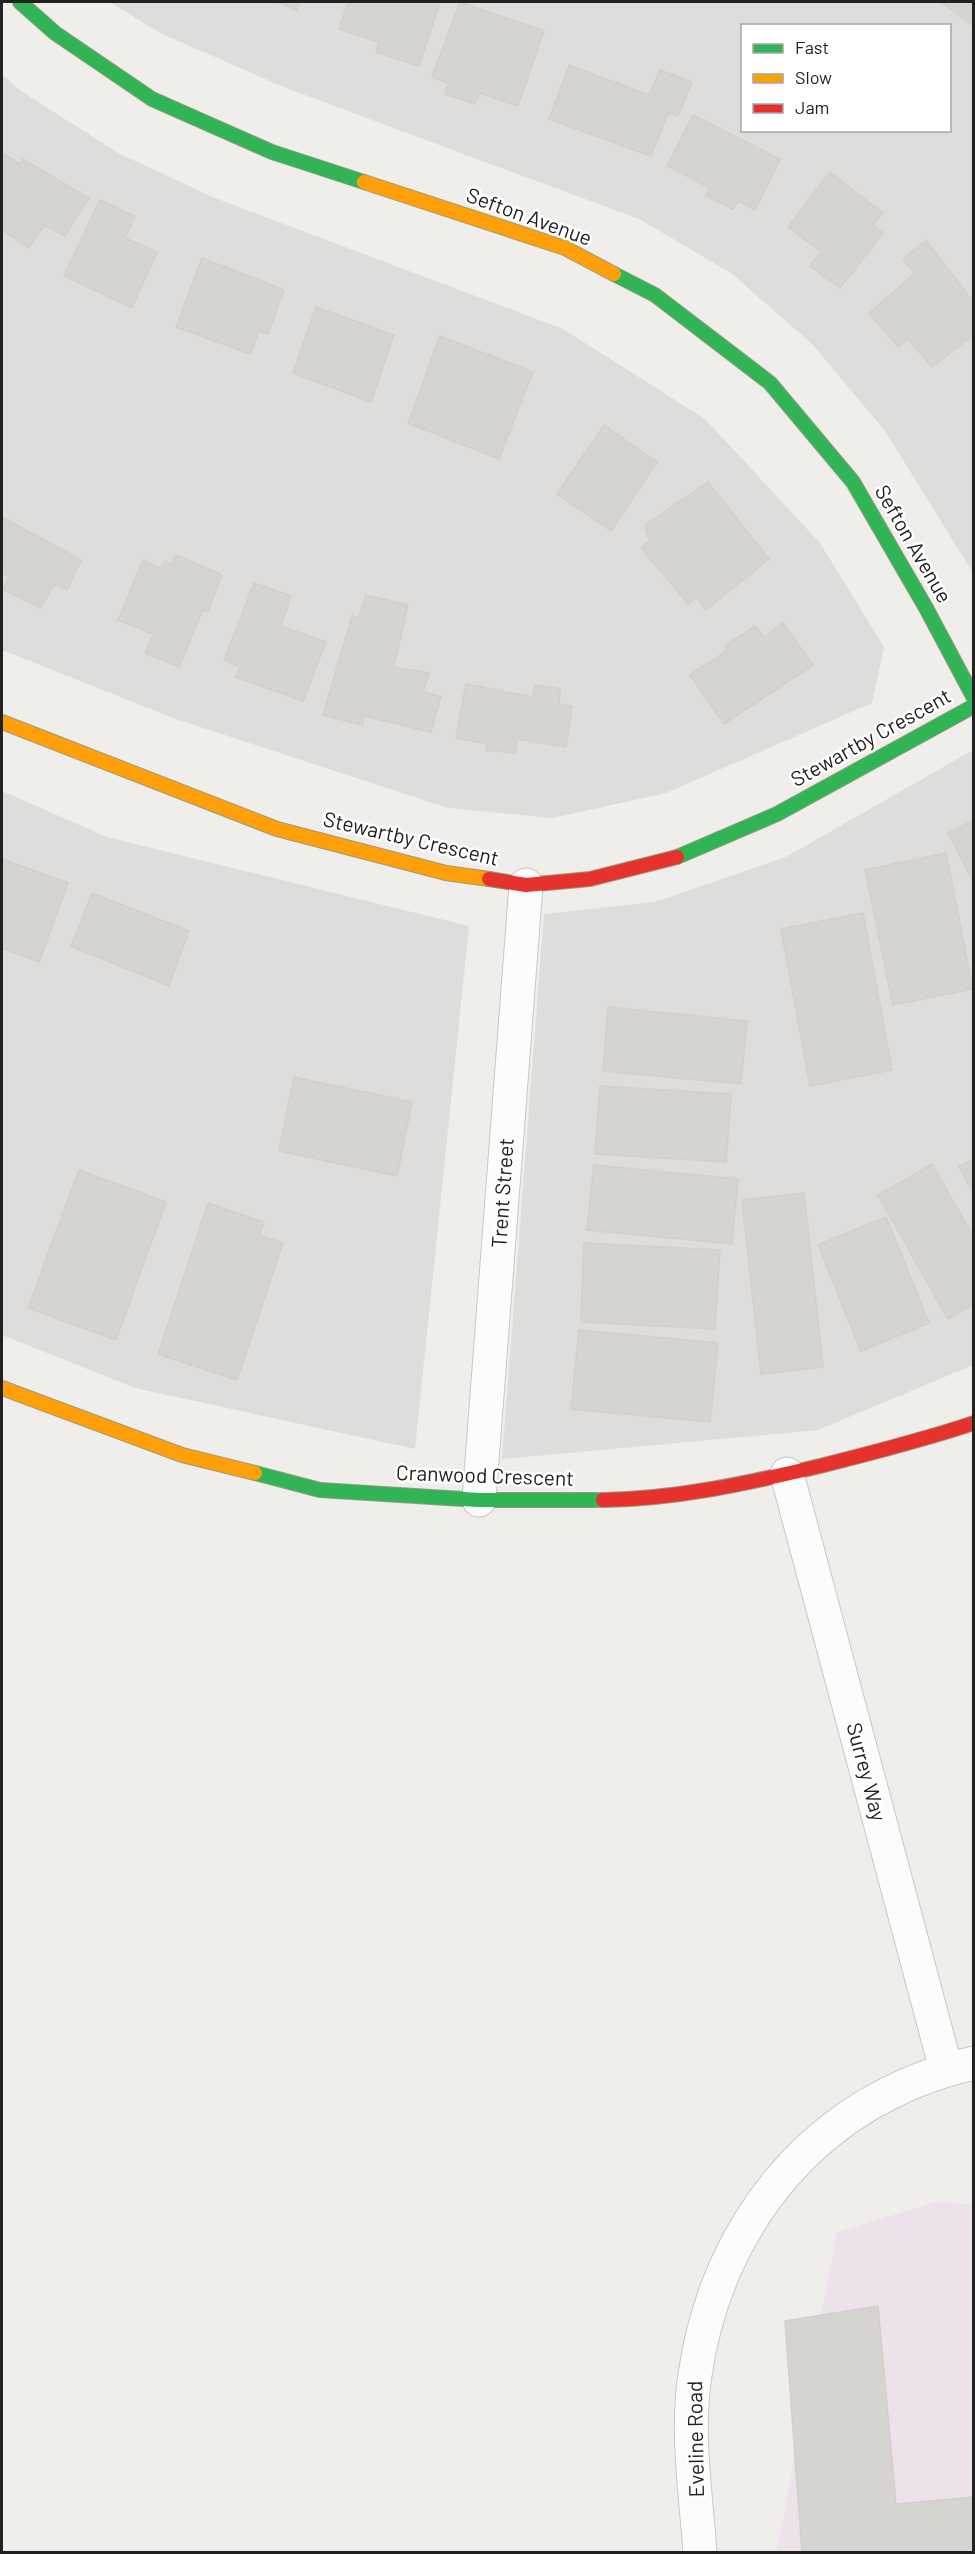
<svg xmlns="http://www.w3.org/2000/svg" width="975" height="2554" viewBox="0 0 975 2554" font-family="Barlow,sans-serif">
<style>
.residential{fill:#dedddb;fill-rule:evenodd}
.industrial{fill:#ede2e9}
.building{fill:#d6d4d1;stroke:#d3cfcb;stroke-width:1.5}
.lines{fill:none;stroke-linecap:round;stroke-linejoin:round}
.street-casing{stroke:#c8c8c6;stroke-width:35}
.fast-casing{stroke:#999b80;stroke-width:16}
.slow-casing{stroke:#999b80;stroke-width:16}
.jam-casing{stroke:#999b80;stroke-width:16}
.street{stroke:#fdfcfc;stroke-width:33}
.fast{stroke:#30b455;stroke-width:14}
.slow{stroke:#ff9f0a;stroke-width:14}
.jam{stroke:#e5322d;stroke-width:14}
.labels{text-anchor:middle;stroke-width:5;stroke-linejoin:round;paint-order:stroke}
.street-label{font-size:21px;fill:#212121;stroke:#fff}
</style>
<rect width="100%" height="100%" fill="#efeeea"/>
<path class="residential" d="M 110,2 L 973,2 L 973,573 L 885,431 L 812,344 L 731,273 L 639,219 L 286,88 L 160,33 ZM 742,26 L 950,26 L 950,130 L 742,130 Z
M 2,74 L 21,91 L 118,153 L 215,198 L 563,329 L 705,419 L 820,543 L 884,647 L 872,703 L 666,793 L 553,818 L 448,808 L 173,718 L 2,650 Z
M 973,750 L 973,1365 L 818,1430 L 502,1459 L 544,914 L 655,902 L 786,857 Z
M 2,791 L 107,837 L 469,926 L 415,1449 L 135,1388 L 2,1335 Z"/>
<path class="industrial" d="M 936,2202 L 973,2204 L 973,2552 L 777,2552 L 837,2232 Z"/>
<path class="building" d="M 278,2 L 300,2 L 296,10 Z
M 348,2 L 440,2 L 419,66 L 376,52 L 379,42 L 339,29 Z
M 460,2 L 544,31 L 518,106 L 480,93 L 475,104 L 445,94 L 448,83 L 432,77 Z
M 941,2 L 974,2 L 974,27 Z
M 569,65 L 649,95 L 660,70 L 692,82 L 678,116 L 668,113 L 651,156 L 549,119 Z
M 693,115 L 780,159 L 755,210 L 738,201 L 733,209 L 706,196 L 710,188 L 667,166 Z
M 2,153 L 20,164 L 23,159 L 89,198 L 65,236 L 44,225 L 29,248 L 2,230 Z
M 830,172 L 883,213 L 873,225 L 883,233 L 840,288 L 810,266 L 821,252 L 788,227 Z
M 100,200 L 135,216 L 125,238 L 157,252 L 132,308 L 64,276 Z
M 926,240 L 974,303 L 974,335 L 932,367 L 908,339 L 898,347 L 869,313 L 915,273 L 903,259 Z
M 202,258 L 284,290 L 268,334 L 259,331 L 250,354 L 176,327 Z
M 316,307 L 394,335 L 371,402 L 293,373 Z
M 440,336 L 533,372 L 499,459 L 408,423 Z
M 604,425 L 657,462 L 611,531 L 557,494 Z
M 708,482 L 769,559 L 706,610 L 697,597 L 688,604 L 642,549 L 649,540 L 645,525 Z
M 2,517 L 81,560 L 67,590 L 54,584 L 41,608 L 3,590 L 9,576 L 2,573 Z
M 176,555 L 222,575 L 208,612 L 203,610 L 179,667 L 145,653 L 153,634 L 118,620 L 143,560 L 160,568 L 165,561 L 172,564 Z
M 254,583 L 291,596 L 281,626 L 326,642 L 303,701 L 235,677 L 240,667 L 224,660 Z
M 366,595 L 408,605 L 394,667 L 429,673 L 423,691 L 441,697 L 431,732 L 364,716 L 362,725 L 323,715 L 352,616 L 359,617 Z
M 783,623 L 813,665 L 724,724 L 690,675 L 726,651 L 726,645 L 755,626 L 764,637 Z
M 466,684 L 533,697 L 535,685 L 560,689 L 559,705 L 572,706 L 566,747 L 518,739 L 515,753 L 486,750 L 487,744 L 456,738 Z
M 974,820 L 974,883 L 948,833 Z
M 946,853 L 973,989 L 893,1005 L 865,870 Z
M 2,859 L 68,883 L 39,962 L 2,948 Z
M 92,893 L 189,931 L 169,986 L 71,946 Z
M 863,913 L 892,1070 L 810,1086 L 781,929 Z
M 608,1007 L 747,1021 L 741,1084 L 603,1071 Z
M 294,1077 L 412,1102 L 397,1176 L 279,1151 Z
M 600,1086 L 731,1094 L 726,1162 L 595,1154 Z
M 974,1159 L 974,1194 L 959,1167 Z
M 932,1164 L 974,1238 L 974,1304 L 948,1319 L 878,1195 Z
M 594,1165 L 738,1179 L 732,1244 L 587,1230 Z
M 79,1170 L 166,1202 L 116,1340 L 28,1308 Z
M 804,1193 L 823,1367 L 761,1374 L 742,1200 Z
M 208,1203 L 264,1222 L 260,1235 L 283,1243 L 237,1380 L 158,1354 Z
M 886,1217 L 929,1323 L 861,1351 L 818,1245 Z
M 584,1243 L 720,1250 L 715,1329 L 581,1322 Z
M 579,1330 L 718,1343 L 710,1422 L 571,1409 Z
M 878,2306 L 896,2504 L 974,2497 L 974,2552 L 802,2552 L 785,2321 Z"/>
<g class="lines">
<g class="street-casing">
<path id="street" d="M 787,1474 L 946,2069
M 479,1500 L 526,885
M 700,2552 C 696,2495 686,2433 695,2375 C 717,2221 820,2097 974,2063"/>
</g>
<g class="fast-casing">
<path id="fast" d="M 20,2 L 55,33 L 152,99 L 272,152 L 364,182
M 614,274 L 655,295 L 770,383 L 853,482 L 926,608 L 974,698
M 677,857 L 777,814 L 974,706
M 255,1473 L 320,1490 L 479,1500 L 603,1500"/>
</g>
<g class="slow-casing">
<path id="slow" d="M 364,182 L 565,248 L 614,274
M 2,722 L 277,829 L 446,873 L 489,879
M 2,1388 L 182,1455 L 255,1473"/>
</g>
<g class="jam-casing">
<path id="jam" d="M 489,879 L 526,885 L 590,879 L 677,857
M 603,1500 C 676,1499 749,1483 820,1466 C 872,1453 923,1440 974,1423"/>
</g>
<use href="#street" class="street"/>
<use href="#fast" class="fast"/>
<use href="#slow" class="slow"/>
<use href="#jam" class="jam"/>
</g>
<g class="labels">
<g class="street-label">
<text transform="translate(529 217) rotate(20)" y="7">Sefton Avenue</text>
<text transform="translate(913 544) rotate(60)" y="7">Sefton Avenue</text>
<text transform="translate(871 738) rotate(-29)" y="7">Stewartby Crescent</text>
<text transform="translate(411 839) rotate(13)" y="7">Stewartby Crescent</text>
<text transform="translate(503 1193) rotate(-86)" y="7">Trent Street</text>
<text transform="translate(485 1476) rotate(2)" y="7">Cranwood Crescent</text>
<text transform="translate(866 1772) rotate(75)" y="7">Surrey Way</text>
<text transform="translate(696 2439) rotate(-91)" y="7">Eveline Road</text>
</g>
</g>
<rect width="975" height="2554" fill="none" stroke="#212121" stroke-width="6"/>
<rect x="741" y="24" width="210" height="108" fill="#ffffff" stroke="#a6a6a6" stroke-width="1.5"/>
<rect x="753" y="44" width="30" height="9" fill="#30b455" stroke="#a6a6a6" stroke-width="1.5"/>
<text x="795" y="54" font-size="18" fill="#212121">Fast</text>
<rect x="753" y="74" width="30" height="9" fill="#ff9f0a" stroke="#a6a6a6" stroke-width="1.5"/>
<text x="795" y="84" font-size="18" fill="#212121">Slow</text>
<rect x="753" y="104" width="30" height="9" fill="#e5322d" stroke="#a6a6a6" stroke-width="1.5"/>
<text x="795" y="114" font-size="18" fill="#212121">Jam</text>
</svg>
